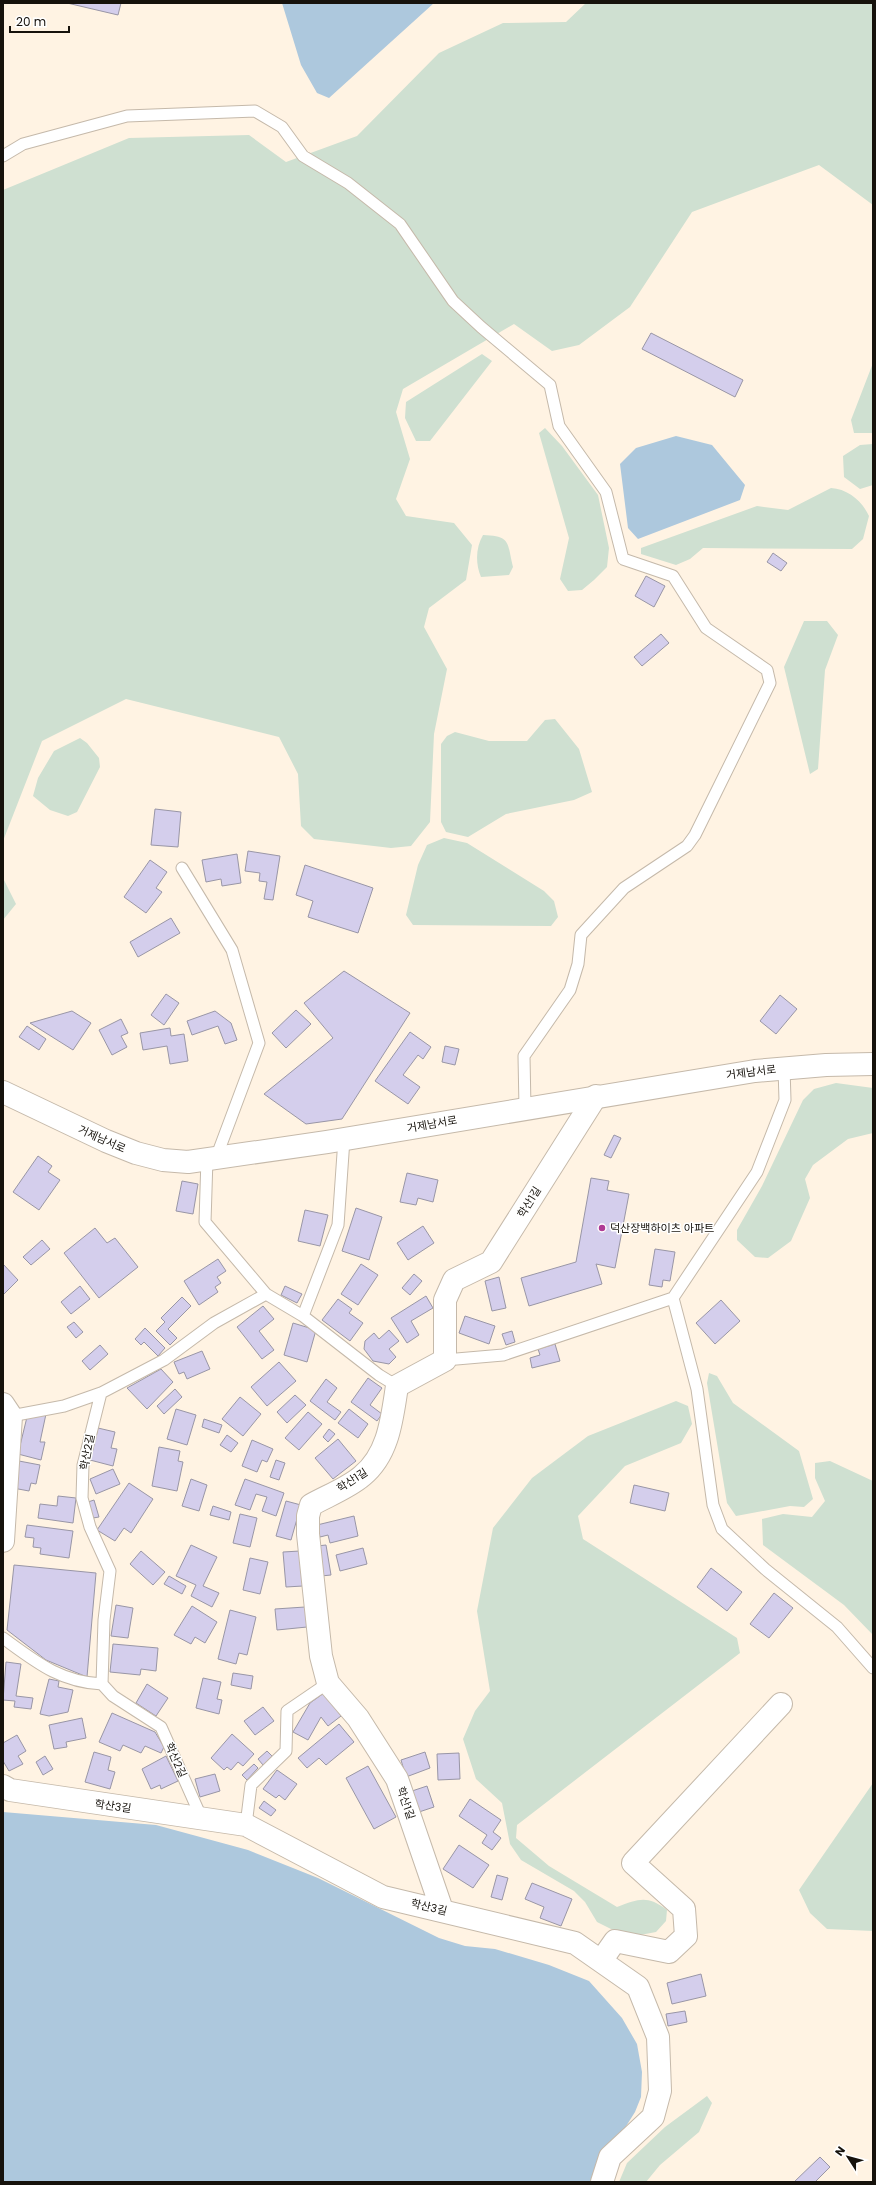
<svg xmlns="http://www.w3.org/2000/svg" width="876" height="2185" viewBox="0 0 876 2185" font-family="Poppins,'Noto Sans KR',sans-serif">
<style>
.green{fill:#cfe0d1}
.water{fill:#adc8dd}
.building{fill:#d4ceec;stroke:#9996a6}
.lines{fill:none;stroke-linecap:round;stroke-linejoin:round}
.lane-casing{stroke:#c5b9aa;stroke-width:13}
.street-casing{stroke:#c5b9aa;stroke-width:24}
.secondary-casing{stroke:#c5b9aa;stroke-width:24}
.lane{stroke:#fff;stroke-width:11}
.street{stroke:#fff;stroke-width:22}
.secondary{stroke:#fff;stroke-width:22}
.poi-dot{fill:#af3b95;stroke:#fff;stroke-width:1.5}
.labels{text-anchor:middle;stroke-width:3;stroke-linejoin:round;paint-order:stroke}
.street-label{font-size:11px;fill:#16120c;stroke:#fff}
.poi-label{font-size:11px;fill:#16120c;stroke:#fff;text-anchor:start}
</style>
<rect width="100%" height="100%" fill="#fff3e3"/>
<path class="green" d="M 586,3 L 873,3 L 873,205 L 819,165 L 692,212 L 630,307 L 579,345 L 552,351 L 514,324 L 403,389 L 396,412 L 410,459 L 396,499 L 406,516 L 454,523 L 472,545 L 466,580 L 429,608 L 424,627 L 447,669 L 434,734 L 430,822 L 411,846 L 391,848 L 314,839 L 301,826 L 298,774 L 279,737 L 126,699 L 42,741 L 3,841 L 3,190 L 129,138 L 249,135 L 286,162 L 357,136 L 439,53 L 503,23 L 566,22 Z
M 482,354 L 492,361 L 430,441 L 416,441 L 405,418 L 406,402 Z
M 873,363 L 873,433 L 854,433 L 851,420 Z
M 545,428 L 562,446 L 598,495 L 609,548 L 607,567 L 594,580 L 582,590 L 568,591 L 560,579 L 569,538 L 539,433 Z
M 873,444 L 873,485 L 860,489 L 844,477 L 843,456 L 860,445 Z
M 831,488 C 848,489 862,501 869,516 L 863,539 L 852,549 L 703,548 L 690,559 L 676,565 L 641,554 L 641,548 L 757,506 L 788,510 Z
M 483,535 C 511,536 507,542 513,567 L 509,575 L 481,577 C 475,563 476,547 483,535 Z
M 804,621 L 827,621 L 838,635 L 825,670 L 818,769 L 810,774 L 784,667 Z
M 555,719 L 579,749 L 592,792 L 574,800 L 506,814 L 468,837 L 446,832 L 441,822 L 441,744 L 447,736 L 455,732 L 489,741 L 527,741 L 545,720 Z
M 80,738 L 87,743 L 99,758 L 100,767 L 77,812 L 68,816 L 50,810 L 33,796 L 38,778 L 54,751 Z
M 444,838 L 467,843 L 544,891 L 554,901 L 558,917 L 551,926 L 413,925 L 406,915 L 418,865 L 427,845 Z
M 3,878 L 16,904 L 3,920 Z
M 836,1083 L 873,1088 L 873,1133 L 848,1139 L 813,1165 L 805,1179 L 810,1198 L 791,1241 L 768,1258 L 755,1257 L 737,1240 L 737,1230 L 762,1186 L 803,1100 L 814,1089 Z
M 709,1373 L 717,1376 L 733,1403 L 799,1451 L 813,1499 L 804,1507 L 790,1506 L 736,1516 L 727,1503 L 707,1383 Z
M 676,1401 L 688,1406 L 692,1424 L 681,1443 L 625,1466 L 578,1516 L 583,1539 L 737,1638 L 740,1653 L 517,1825 L 516,1838 L 549,1866 L 617,1907 C 639,1899 647,1895 667,1910 L 666,1921 L 656,1932 L 640,1935 L 611,1929 L 597,1922 L 585,1902 L 574,1891 L 521,1860 L 510,1844 L 502,1803 L 476,1779 L 463,1739 L 475,1711 L 490,1691 L 477,1611 L 493,1528 L 532,1478 L 588,1436 Z
M 830,1461 L 873,1481 L 873,1635 L 844,1605 L 763,1545 L 762,1519 L 783,1514 L 812,1517 L 825,1501 L 815,1478 L 815,1463 Z
M 873,1783 L 873,1931 L 827,1929 L 810,1913 L 799,1890 Z
M 707,2096 L 712,2103 L 699,2132 L 660,2165 L 646,2182 L 619,2182 L 627,2163 L 665,2127 Z"/>
<path class="water" d="M 282,3 L 434,3 L 329,98 L 317,93 L 301,65 Z
M 676,436 L 712,445 L 745,485 L 740,500 L 638,539 L 628,528 L 620,464 L 636,448 Z
M 3,1812 L 156,1825 L 248,1850 L 318,1878 L 439,1938 L 465,1946 L 495,1949 L 549,1965 L 589,1981 L 622,2018 L 637,2044 L 642,2072 L 641,2097 L 635,2112 L 591,2182 L 3,2182 Z"/>
<path class="building" d="M 67,3 L 121,3 L 118,15 Z
M 651,333 L 743,380 L 735,397 L 642,349 Z
M 773,553 L 787,563 L 781,571 L 767,562 Z
M 646,576 L 665,586 L 654,607 L 635,596 Z
M 661,634 L 669,643 L 642,666 L 634,657 Z
M 155,809 L 181,812 L 178,847 L 151,845 Z
M 248,851 L 280,856 L 273,900 L 264,899 L 267,882 L 259,881 L 260,873 L 245,871 Z
M 237,854 L 241,883 L 222,886 L 221,879 L 206,882 L 202,860 Z
M 150,860 L 167,872 L 156,888 L 162,892 L 146,913 L 124,897 Z
M 305,865 L 373,888 L 358,933 L 308,917 L 313,901 L 296,895 Z
M 171,918 L 180,933 L 138,957 L 130,942 Z
M 344,971 L 410,1013 L 342,1119 L 306,1124 L 264,1094 L 333,1038 L 304,1003 Z
M 166,994 L 179,1003 L 164,1025 L 151,1015 Z
M 780,995 L 797,1009 L 776,1034 L 760,1021 Z
M 296,1010 L 311,1024 L 286,1048 L 272,1033 Z
M 72,1011 L 91,1023 L 73,1050 L 30,1023 Z
M 215,1011 L 231,1023 L 237,1040 L 225,1044 L 218,1026 L 192,1035 L 187,1021 Z
M 121,1019 L 128,1033 L 121,1036 L 127,1047 L 112,1055 L 99,1030 Z
M 27,1026 L 46,1039 L 39,1050 L 19,1037 Z
M 170,1028 L 171,1036 L 184,1034 L 188,1061 L 170,1064 L 167,1046 L 143,1050 L 140,1033 Z
M 410,1032 L 431,1047 L 423,1059 L 418,1055 L 403,1075 L 420,1087 L 408,1104 L 375,1081 Z
M 445,1046 L 459,1049 L 455,1065 L 442,1062 Z
M 614,1135 L 621,1138 L 611,1158 L 604,1155 Z
M 38,1156 L 52,1166 L 48,1172 L 60,1180 L 39,1210 L 13,1192 Z
M 407,1173 L 438,1180 L 433,1202 L 418,1198 L 416,1205 L 400,1202 Z
M 591,1178 L 609,1181 L 607,1190 L 629,1194 L 615,1268 L 596,1264 L 602,1284 L 529,1306 L 521,1278 L 576,1262 Z
M 182,1181 L 198,1184 L 193,1214 L 176,1211 Z
M 356,1208 L 382,1217 L 369,1260 L 342,1251 Z
M 305,1210 L 328,1215 L 320,1246 L 298,1241 Z
M 423,1226 L 434,1243 L 408,1260 L 397,1243 Z
M 95,1228 L 107,1243 L 115,1238 L 138,1267 L 99,1298 L 64,1253 Z
M 42,1240 L 50,1249 L 31,1265 L 23,1257 Z
M 655,1249 L 675,1252 L 670,1281 L 663,1280 L 662,1287 L 649,1285 Z
M 218,1259 L 226,1271 L 217,1277 L 221,1283 L 215,1287 L 218,1292 L 199,1305 L 184,1281 Z
M 3,1264 L 18,1280 L 3,1295 Z
M 361,1264 L 378,1275 L 358,1305 L 341,1294 Z
M 414,1274 L 422,1281 L 410,1295 L 402,1288 Z
M 499,1277 L 506,1308 L 492,1311 L 485,1281 Z
M 80,1286 L 90,1299 L 71,1314 L 61,1302 Z
M 285,1286 L 302,1294 L 297,1303 L 281,1295 Z
M 426,1296 L 433,1308 L 411,1321 L 419,1335 L 407,1343 L 391,1318 Z
M 182,1297 L 191,1306 L 168,1329 L 177,1338 L 170,1345 L 156,1331 L 165,1322 L 161,1318 Z
M 338,1299 L 352,1309 L 349,1313 L 363,1323 L 350,1341 L 322,1320 Z
M 721,1300 L 740,1321 L 715,1344 L 696,1323 Z
M 263,1306 L 274,1319 L 259,1331 L 274,1350 L 262,1359 L 237,1327 Z
M 465,1316 L 495,1326 L 489,1344 L 459,1333 Z
M 74,1322 L 83,1332 L 76,1338 L 67,1327 Z
M 293,1323 L 316,1330 L 307,1362 L 284,1355 Z
M 145,1328 L 165,1348 L 158,1356 L 144,1342 L 141,1345 L 135,1339 Z
M 389,1330 L 399,1341 L 389,1349 L 396,1357 L 389,1364 L 373,1361 L 364,1349 L 365,1341 L 374,1333 L 379,1339 Z
M 512,1331 L 515,1342 L 506,1345 L 502,1334 Z
M 555,1344 L 560,1361 L 532,1368 L 530,1358 L 540,1355 L 538,1349 Z
M 100,1345 L 108,1354 L 90,1370 L 82,1361 Z
M 202,1351 L 210,1369 L 187,1379 L 184,1372 L 179,1374 L 174,1362 Z
M 279,1362 L 296,1381 L 267,1406 L 251,1387 Z
M 161,1369 L 173,1382 L 147,1409 L 127,1388 Z
M 368,1378 L 382,1388 L 370,1405 L 382,1414 L 377,1421 L 351,1402 Z
M 326,1379 L 337,1388 L 327,1402 L 341,1412 L 335,1420 L 310,1401 Z
M 175,1389 L 182,1397 L 164,1414 L 157,1406 Z
M 295,1395 L 306,1405 L 287,1423 L 277,1412 Z
M 240,1397 L 261,1414 L 243,1436 L 222,1419 Z
M 176,1409 L 196,1415 L 187,1445 L 167,1439 Z
M 349,1409 L 368,1424 L 358,1438 L 338,1423 Z
M 308,1412 L 322,1424 L 299,1450 L 285,1438 Z
M 46,1414 L 40,1442 L 45,1442 L 41,1460 L 18,1454 L 27,1417 Z
M 204,1419 L 222,1425 L 219,1433 L 202,1427 Z
M 98,1428 L 115,1432 L 111,1448 L 117,1449 L 113,1466 L 90,1460 Z
M 329,1429 L 335,1434 L 328,1442 L 323,1437 Z
M 227,1435 L 238,1443 L 231,1452 L 220,1445 Z
M 338,1439 L 356,1461 L 333,1479 L 315,1458 Z
M 252,1440 L 273,1449 L 267,1462 L 262,1460 L 257,1472 L 242,1466 Z
M 159,1447 L 180,1451 L 178,1461 L 183,1462 L 177,1491 L 152,1486 Z
M 276,1460 L 285,1463 L 279,1480 L 270,1477 Z
M 19,1461 L 40,1465 L 36,1484 L 31,1483 L 29,1491 L 13,1488 Z
M 113,1469 L 120,1484 L 96,1494 L 90,1479 Z
M 191,1479 L 207,1485 L 199,1511 L 182,1506 Z
M 245,1479 L 284,1493 L 276,1516 L 262,1511 L 267,1497 L 256,1494 L 250,1510 L 235,1505 Z
M 129,1483 L 153,1499 L 131,1533 L 124,1528 L 115,1541 L 97,1530 Z
M 634,1485 L 669,1493 L 665,1511 L 630,1503 Z
M 58,1496 L 76,1498 L 73,1523 L 38,1518 L 40,1504 L 57,1506 Z
M 94,1500 L 99,1517 L 93,1518 L 88,1502 Z
M 286,1501 L 301,1505 L 291,1540 L 276,1536 Z
M 213,1506 L 231,1512 L 229,1520 L 210,1515 Z
M 240,1514 L 257,1518 L 250,1547 L 233,1543 Z
M 354,1516 L 358,1536 L 330,1543 L 328,1535 L 320,1537 L 317,1525 Z
M 27,1525 L 73,1531 L 69,1558 L 40,1554 L 41,1548 L 33,1547 L 34,1538 L 25,1537 Z
M 191,1545 L 217,1557 L 203,1586 L 219,1593 L 212,1607 L 191,1596 L 196,1585 L 176,1576 Z
M 326,1545 L 331,1575 L 321,1576 L 317,1546 Z
M 363,1548 L 367,1564 L 340,1571 L 336,1555 Z
M 141,1551 L 165,1572 L 153,1585 L 130,1564 Z
M 300,1551 L 303,1586 L 286,1587 L 283,1552 Z
M 250,1558 L 268,1562 L 260,1594 L 243,1590 Z
M 14,1565 L 96,1573 L 87,1677 L 46,1660 L 7,1630 Z
M 711,1568 L 742,1592 L 727,1611 L 697,1587 Z
M 169,1576 L 186,1586 L 182,1594 L 164,1584 Z
M 774,1593 L 793,1608 L 769,1638 L 750,1624 Z
M 116,1605 L 133,1608 L 128,1638 L 111,1636 Z
M 192,1606 L 217,1622 L 205,1643 L 195,1637 L 191,1644 L 174,1635 Z
M 305,1607 L 307,1627 L 277,1630 L 275,1609 Z
M 230,1610 L 256,1617 L 247,1655 L 239,1653 L 236,1664 L 218,1659 Z
M 113,1644 L 158,1648 L 156,1671 L 141,1669 L 140,1675 L 110,1672 Z
M 6,1662 L 21,1664 L 16,1696 L 33,1698 L 31,1709 L 14,1707 L 15,1701 L 3,1700 Z
M 233,1673 L 253,1676 L 251,1689 L 231,1685 Z
M 203,1678 L 221,1682 L 217,1699 L 222,1700 L 219,1714 L 196,1708 Z
M 49,1679 L 59,1681 L 58,1687 L 73,1690 L 68,1712 L 49,1716 L 40,1714 Z
M 147,1684 L 168,1698 L 156,1716 L 136,1703 Z
M 324,1693 L 341,1716 L 328,1726 L 321,1717 L 308,1740 L 293,1732 L 310,1703 Z
M 263,1707 L 274,1721 L 255,1735 L 244,1721 Z
M 112,1713 L 155,1732 L 164,1747 L 161,1753 L 145,1746 L 141,1753 L 123,1745 L 120,1751 L 99,1742 Z
M 82,1718 L 86,1738 L 66,1742 L 67,1747 L 54,1749 L 49,1725 Z
M 339,1724 L 354,1742 L 326,1765 L 319,1758 L 307,1768 L 298,1758 Z
M 232,1734 L 254,1754 L 243,1766 L 238,1762 L 231,1770 L 227,1767 L 224,1770 L 211,1758 Z
M 17,1735 L 26,1751 L 18,1756 L 23,1764 L 9,1771 L 3,1761 L 3,1743 Z
M 267,1751 L 272,1756 L 263,1765 L 258,1759 Z
M 94,1752 L 111,1757 L 108,1770 L 115,1772 L 110,1789 L 85,1782 Z
M 425,1752 L 430,1768 L 406,1777 L 401,1760 Z
M 459,1753 L 460,1779 L 438,1780 L 437,1754 Z
M 45,1756 L 53,1769 L 43,1775 L 36,1762 Z
M 166,1756 L 178,1781 L 161,1789 L 160,1785 L 151,1789 L 142,1769 Z
M 254,1764 L 258,1768 L 247,1780 L 242,1775 Z
M 368,1766 L 396,1817 L 374,1829 L 346,1778 Z
M 277,1770 L 297,1784 L 285,1800 L 279,1795 L 276,1798 L 263,1789 Z
M 215,1774 L 220,1791 L 200,1797 L 195,1779 Z
M 427,1786 L 434,1807 L 419,1812 L 412,1791 Z
M 470,1799 L 501,1820 L 493,1832 L 501,1838 L 492,1850 L 482,1843 L 487,1835 L 459,1816 Z
M 264,1801 L 276,1810 L 271,1816 L 259,1808 Z
M 459,1845 L 489,1865 L 473,1888 L 443,1869 Z
M 497,1875 L 508,1878 L 502,1900 L 491,1897 Z
M 532,1883 L 572,1899 L 561,1926 L 540,1918 L 544,1907 L 525,1899 Z
M 701,1974 L 706,1996 L 672,2004 L 667,1983 Z
M 685,2011 L 687,2022 L 668,2026 L 666,2014 Z
M 820,2157 L 830,2167 L 815,2182 L 794,2182 Z"/>
<g class="lines">
<g class="lane-casing">
<path id="lane" d="M 3,156 L 23,144 L 127,116 L 255,111 L 282,127 L 303,156 L 348,183 L 400,224 L 453,301 L 481,327 L 550,385 L 559,426 L 606,492 L 623,559 L 673,576 L 706,628 L 767,670 L 770,683 L 695,835 L 687,846 L 624,888 L 581,935 L 578,964 L 570,990 L 524,1056 L 525,1108
M 182,868 L 232,950 L 259,1043 L 216,1158
M 784,1068 L 785,1100 L 757,1172 L 673,1298 L 697,1389 L 713,1505 L 722,1529 L 765,1569 L 837,1627 L 873,1668
M 266,1294 L 303,1316 L 379,1375 L 397,1386
M 303,1316 L 338,1225 L 344,1139
M 445,1360 L 503,1355 L 673,1298
M 11,1416 L 64,1406 L 101,1393
M 3,1638 C 36,1662 60,1682 102,1684
M 202,1819 L 161,1727 L 113,1696 L 102,1684 L 104,1620 L 110,1571 L 90,1527 L 82,1498 L 83,1465 L 101,1393 L 164,1360 L 214,1323 L 266,1294 L 205,1222 L 207,1158
M 246,1825 L 251,1785 L 286,1751 L 287,1711 L 328,1683"/>
</g>
<g class="street-casing">
<path id="street" d="M 3,1404 L 11,1416 L 3,1541
M 3,1786 L 10,1790 L 246,1825 L 383,1897 L 575,1943 L 638,1987 L 658,2037 L 660,2091 L 653,2117 L 610,2157 L 602,2182
M 442,1910 L 397,1779 L 358,1718 L 328,1683 L 321,1656 L 308,1534 L 308,1516 L 311,1505 C 327,1496 348,1488 362,1476 C 389,1454 392,1418 397,1386 L 445,1360 L 445,1300 L 454,1280 L 491,1262 L 596,1096
M 601,1961 L 615,1941 L 669,1952 L 686,1936 L 684,1909 L 633,1863 L 781,1704"/>
</g>
<g class="secondary-casing">
<path id="secondary" d="M 3,1092 L 106,1141 L 136,1153 L 163,1160 L 188,1162 L 327,1142 L 755,1071 L 826,1065 L 873,1064"/>
</g>
<use href="#lane" class="lane"/>
<use href="#street" class="street"/>
<use href="#secondary" class="secondary"/>
</g>
<circle class="poi-dot" cx="602" cy="1228" r="4"/>
<g class="labels">
<g class="street-label">
<text transform="translate(751 1072) rotate(-7)" y="4">거제남서로</text>
<text transform="translate(432 1124) rotate(-10)" y="4">거제남서로</text>
<text transform="translate(102 1139) rotate(24)" y="4">거제남서로</text>
<text transform="translate(529 1202) rotate(-58)" y="4">학산1길</text>
<text transform="translate(87 1452) rotate(-79)" y="4">학산2길</text>
<text transform="translate(352 1480) rotate(-33)" y="4">학산1길</text>
<text transform="translate(176 1760) rotate(66)" y="4">학산2길</text>
<text transform="translate(406 1803) rotate(71)" y="4">학산1길</text>
<text transform="translate(113 1806) rotate(8)" y="4">학산3길</text>
<text transform="translate(429 1907) rotate(13)" y="4">학산3길</text>
</g>
<g class="poi-label">
<text x="610" y="1232">덕산장백하이츠 아파트</text>
</g>
</g>
<rect width="876" height="2185" fill="none" stroke="#16120c" stroke-width="8"/>
<g transform="translate(848 2157) rotate(306)" stroke="#ffffff" stroke-width="3" paint-order="stroke">
<path d="M0-3L7 15L0 10L-7 15Z" fill="#16120c"/>
<text y="-6" font-size="11" font-weight="bold" text-anchor="middle" fill="#16120c">N</text>
</g>
<path d="M10 26v6h59v-6" fill="none" stroke="#16120c" stroke-width="2"/>
<text x="16" y="26" font-size="12" fill="#16120c" stroke="#ffffff" stroke-width="3" paint-order="stroke">20 m</text>
</svg>
